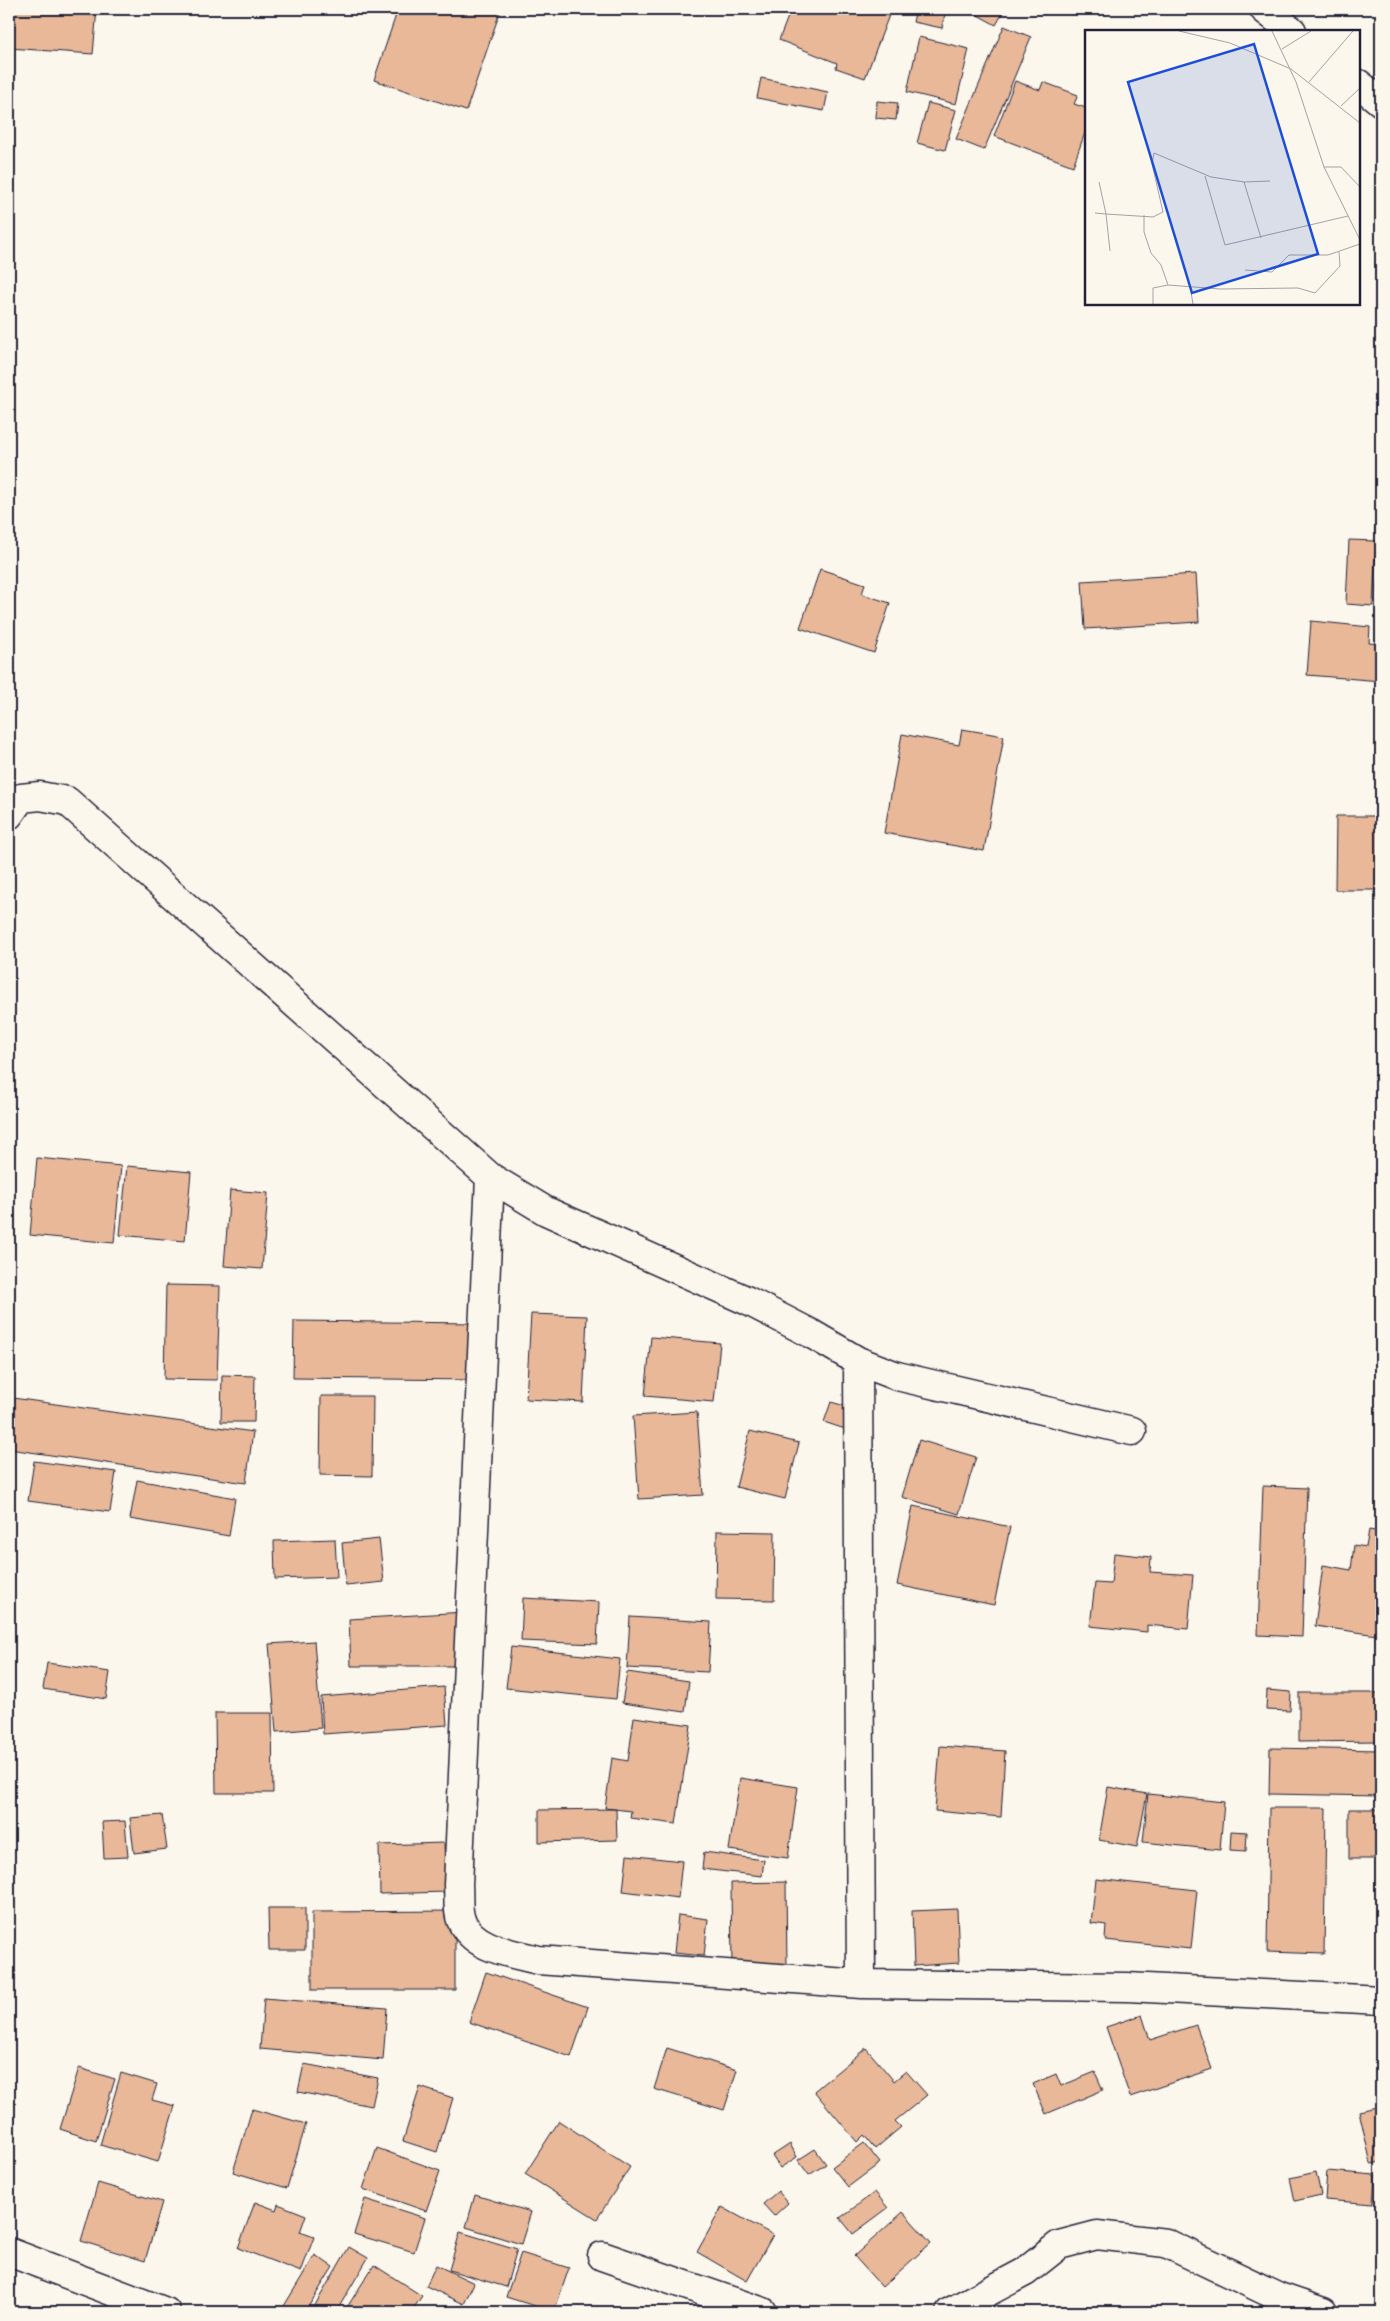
<svg xmlns="http://www.w3.org/2000/svg" width="1390" height="2321" viewBox="0 0 1390 2321" font-family="'Architects Daughter',sans-serif">
<style>
.building{fill:#e8b898;stroke:#22223b}
.lines{fill:none;stroke-linecap:round;stroke-linejoin:round}
.street-casing{stroke:#22223b;stroke-width:31}
.highway-casing{stroke:#22223b;stroke-width:31}
.street{stroke:#fbf7ec;stroke-width:28}
.highway{stroke:#fbf7ec;stroke-width:28}
.inset-road{fill:none;stroke:#a4a2a5;stroke-width:1}
.view{fill:#1d4ed8;fill-opacity:0.15;stroke:#1d4ed8;stroke-width:2.5}
.inset-edge{fill:none;stroke:#22223b;stroke-width:2.5}
</style>
<rect width="100%" height="100%" fill="#fbf7ec"/>
<filter id="ink" filterUnits="userSpaceOnUse"><feTurbulence type="fractalNoise" baseFrequency=".02" numOctaves="2"/><feDisplacementMap in="SourceGraphic" scale="10" xChannelSelector="R" yChannelSelector="G"/><feConvolveMatrix kernelMatrix="1 2 1 2 8 2 1 2 1" color-interpolation-filters="sRGB"/></filter>
<g filter="url(#ink)">
<path class="building" d="M 9,9 L 97,9 L 93,54 L 9,48 Z
M 398,9 L 501,9 L 466,111 L 374,80 Z
M 791,9 L 891,10 L 865,78 L 836,68 L 837,63 L 779,40 Z
M 916,9 L 946,9 L 942,28 L 913,22 Z
M 976,9 L 1005,9 L 996,25 L 974,13 Z
M 1004,26 L 1031,37 L 984,150 L 956,139 Z
M 919,37 L 969,49 L 956,104 L 907,92 Z
M 761,78 L 828,92 L 824,111 L 757,98 Z
M 1015,81 L 1040,90 L 1043,82 L 1078,95 L 1074,104 L 1086,108 L 1086,130 L 1073,166 L 994,136 Z
M 877,101 L 898,103 L 896,120 L 876,118 Z
M 928,103 L 956,110 L 945,150 L 917,143 Z
M 1379,445 L 1381,446 L 1381,532 L 1375,532 Z
M 1349,540 L 1376,541 L 1373,606 L 1346,604 Z
M 1380,568 L 1381,568 L 1381,609 L 1378,609 Z
M 820,569 L 865,584 L 862,594 L 890,603 L 874,653 L 800,628 Z
M 1196,574 L 1199,622 L 1085,629 L 1082,581 Z
M 1311,621 L 1370,627 L 1369,643 L 1381,644 L 1381,681 L 1307,675 Z
M 962,729 L 1004,736 L 984,851 L 884,833 L 902,734 L 959,745 Z
M 1336,816 L 1381,816 L 1381,890 L 1335,890 Z
M 37,1158 L 121,1166 L 114,1243 L 30,1235 Z
M 127,1166 L 191,1172 L 185,1241 L 120,1235 Z
M 230,1190 L 268,1193 L 262,1269 L 224,1266 Z
M 166,1285 L 220,1286 L 217,1380 L 164,1379 Z
M 531,1314 L 587,1316 L 583,1402 L 526,1399 Z
M 294,1321 L 476,1323 L 476,1380 L 293,1378 Z
M 651,1337 L 720,1343 L 714,1402 L 645,1396 Z
M 222,1375 L 255,1376 L 254,1422 L 221,1422 Z
M 321,1396 L 373,1396 L 372,1476 L 320,1475 Z
M 13,1398 L 253,1432 L 246,1483 L 9,1449 L 9,1428 Z
M 831,1402 L 852,1408 L 845,1429 L 824,1422 Z
M 697,1412 L 703,1495 L 639,1499 L 633,1416 Z
M 750,1431 L 799,1443 L 785,1499 L 736,1487 Z
M 919,1440 L 976,1457 L 959,1514 L 902,1497 Z
M 34,1461 L 116,1472 L 110,1512 L 28,1501 Z
M 137,1480 L 235,1498 L 229,1536 L 130,1519 Z
M 1263,1486 L 1307,1488 L 1302,1637 L 1258,1635 Z
M 913,1506 L 1010,1527 L 994,1605 L 897,1585 Z
M 1369,1530 L 1381,1532 L 1381,1619 L 1379,1619 L 1377,1635 L 1315,1626 L 1323,1565 L 1351,1570 L 1354,1545 L 1366,1547 Z
M 717,1531 L 775,1532 L 774,1600 L 716,1599 Z
M 335,1539 L 337,1577 L 275,1579 L 274,1541 Z
M 379,1539 L 384,1582 L 346,1586 L 342,1543 Z
M 1114,1553 L 1151,1557 L 1150,1572 L 1193,1575 L 1188,1629 L 1147,1625 L 1147,1632 L 1090,1626 L 1095,1583 L 1111,1584 Z
M 523,1598 L 599,1602 L 597,1644 L 521,1641 Z
M 465,1612 L 462,1666 L 351,1666 L 349,1619 Z
M 630,1617 L 711,1622 L 708,1672 L 627,1668 Z
M 314,1641 L 321,1728 L 276,1732 L 269,1644 Z
M 511,1647 L 620,1659 L 616,1699 L 506,1688 Z
M 47,1663 L 110,1672 L 106,1699 L 43,1689 Z
M 627,1672 L 689,1681 L 685,1712 L 622,1703 Z
M 444,1687 L 447,1725 L 323,1734 L 321,1697 Z
M 1267,1690 L 1291,1692 L 1290,1711 L 1266,1710 Z
M 1299,1693 L 1378,1693 L 1378,1741 L 1299,1742 Z
M 215,1713 L 272,1713 L 273,1793 L 216,1793 Z
M 634,1717 L 691,1725 L 676,1824 L 630,1818 L 631,1811 L 605,1808 L 612,1758 L 628,1761 Z
M 940,1746 L 1005,1751 L 1001,1817 L 935,1811 Z
M 1270,1748 L 1381,1750 L 1381,1796 L 1269,1794 Z
M 740,1778 L 798,1787 L 788,1858 L 729,1850 Z
M 1108,1787 L 1147,1794 L 1137,1847 L 1099,1840 Z
M 1148,1794 L 1224,1802 L 1220,1850 L 1143,1842 Z
M 1269,1808 L 1326,1808 L 1324,1954 L 1267,1952 Z
M 616,1809 L 617,1840 L 539,1842 L 539,1810 Z
M 1349,1809 L 1381,1809 L 1381,1859 L 1349,1859 Z
M 162,1815 L 167,1849 L 134,1853 L 130,1818 Z
M 125,1821 L 128,1857 L 104,1858 L 102,1822 Z
M 1231,1831 L 1247,1832 L 1246,1851 L 1230,1850 Z
M 444,1843 L 446,1892 L 380,1894 L 379,1845 Z
M 704,1852 L 764,1860 L 762,1876 L 702,1869 Z
M 627,1855 L 682,1861 L 678,1898 L 623,1891 Z
M 1096,1879 L 1197,1890 L 1191,1949 L 1105,1940 L 1106,1925 L 1091,1923 Z
M 786,1882 L 787,1968 L 732,1968 L 731,1883 Z
M 268,1908 L 305,1908 L 305,1950 L 269,1950 Z
M 957,1909 L 959,1963 L 914,1966 L 912,1911 Z
M 455,1911 L 455,1990 L 312,1990 L 312,1912 Z
M 678,1915 L 708,1919 L 704,1956 L 674,1953 Z
M 486,1972 L 588,2007 L 571,2057 L 469,2022 Z
M 264,1998 L 387,2008 L 383,2060 L 260,2049 Z
M 1142,2015 L 1150,2040 L 1196,2025 L 1212,2069 L 1130,2097 L 1106,2027 Z
M 667,2048 L 737,2070 L 724,2110 L 654,2089 Z
M 866,2048 L 894,2081 L 906,2071 L 927,2095 L 895,2121 L 901,2127 L 875,2149 L 864,2135 L 857,2142 L 814,2091 Z
M 304,2064 L 378,2078 L 372,2106 L 298,2092 Z
M 79,2068 L 115,2079 L 96,2141 L 60,2129 Z
M 1095,2072 L 1103,2090 L 1046,2114 L 1033,2084 L 1056,2074 L 1061,2086 Z
M 121,2073 L 157,2084 L 152,2100 L 175,2106 L 158,2162 L 100,2145 Z
M 420,2087 L 453,2098 L 437,2152 L 403,2141 Z
M 1381,2106 L 1381,2162 L 1371,2164 L 1359,2111 Z
M 252,2109 L 306,2124 L 287,2188 L 233,2172 Z
M 559,2121 L 630,2167 L 597,2219 L 525,2174 Z
M 864,2143 L 880,2163 L 848,2187 L 832,2167 Z
M 790,2144 L 797,2157 L 780,2168 L 772,2156 Z
M 377,2148 L 440,2171 L 426,2211 L 363,2189 Z
M 815,2149 L 826,2164 L 809,2175 L 798,2160 Z
M 1327,2171 L 1375,2175 L 1373,2204 L 1325,2200 Z
M 1316,2172 L 1321,2195 L 1295,2201 L 1290,2178 Z
M 98,2183 L 162,2202 L 145,2261 L 81,2241 Z
M 778,2191 L 788,2203 L 774,2216 L 763,2204 Z
M 875,2192 L 888,2208 L 853,2234 L 840,2218 Z
M 475,2195 L 531,2212 L 521,2244 L 466,2227 Z
M 365,2199 L 425,2218 L 414,2252 L 354,2234 Z
M 255,2202 L 276,2210 L 278,2204 L 306,2215 L 300,2232 L 314,2237 L 301,2272 L 238,2248 Z
M 722,2207 L 773,2235 L 747,2281 L 697,2252 Z
M 903,2212 L 931,2243 L 882,2287 L 854,2256 Z
M 460,2232 L 517,2249 L 506,2287 L 449,2270 Z
M 349,2247 L 368,2258 L 336,2312 L 311,2312 Z
M 521,2253 L 569,2268 L 554,2312 L 506,2297 Z
M 315,2255 L 333,2267 L 305,2312 L 283,2312 L 281,2311 Z
M 374,2265 L 422,2296 L 411,2312 L 344,2312 Z
M 436,2265 L 474,2283 L 464,2304 L 426,2286 Z"/>
<g class="lines">
<g class="street-casing">
<path id="street" d="M 9,815 L 21,798 L 40,796 L 67,801 L 490,1177 L 546,1211 L 748,1301 L 810,1333 L 858,1361 L 897,1376 L 1132,1431
M 490,1177 L 458,1885 C 459,1895 457,1910 461,1920 C 473,1949 511,1953 538,1960 L 861,1984 L 1127,1987 L 1381,2000
M 858,1361 L 861,1984
M 9,2252 L 166,2312
M 602,2256 L 763,2312
M 950,2312 L 1025,2272 L 1059,2245 L 1097,2235 L 1166,2243 L 1279,2297 L 1323,2312"/>
</g>
<g class="highway-casing">
<path id="highway" d="M 1264,9 L 1292,31
M 1359,84 L 1381,102"/>
</g>
<use href="#street" class="street"/>
<use href="#highway" class="highway"/>
</g>
</g>
<g transform="translate(1085 30)">
<rect width="275" height="275" fill="#fbf7ec"/>
<path class="inset-road" d="M 94,1 L 145,13 L 206,39 L 275,93M 187,1 L 211,52 L 239,137 L 275,210M 197,19 L 226,1M 224,52 L 268,1M 256,76 L 275,58M 239,137 L 256,137 L 275,157M 120,146 L 140,215 L 263,186M 14,152 L 21,184 L 68,187 L 78,182 L 67,134 L 69,123 L 126,147 L 159,152 L 185,151M 159,152 L 176,208M 10,183 L 21,184 L 25,221M 59,185 L 59,202 L 66,223 L 76,235 L 83,255M 160,240 L 187,242 L 204,225 L 243,225 L 275,214M 105,256 L 108,274M 68,274 L 68,258 L 83,255 L 135,259 L 213,258 L 230,263 L 255,236 L 254,222"/>
<path class="view" d="M 169,14 L 233,224 L 107,263 L 43,52 Z"/>
<rect width="275" height="275" class="inset-edge"/>
</g>
<rect width="1390" height="2321" fill="none" stroke="#fbf7ec" stroke-width="30"/>
<rect x="15" y="15" width="1360" height="2291" fill="none" stroke="#22223b" stroke-width="2" filter="url(#ink)"/>
</svg>
